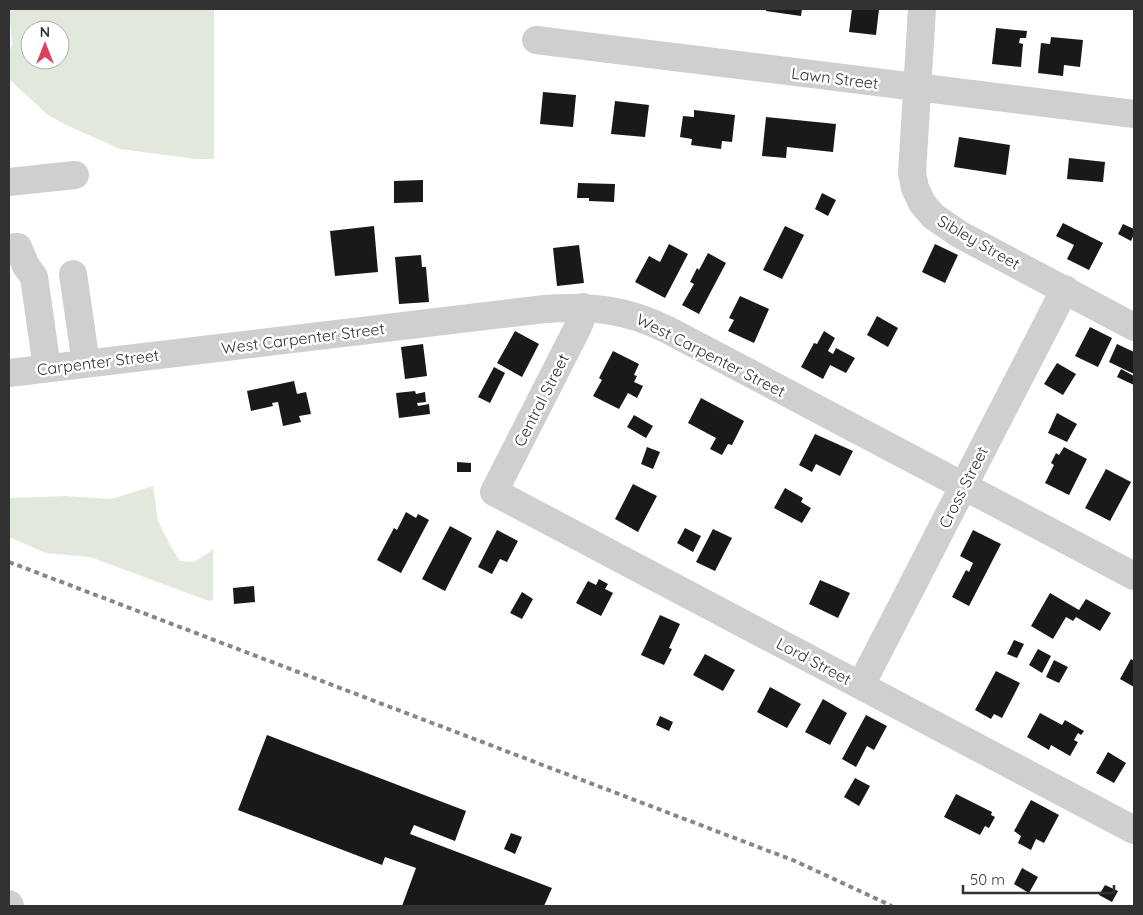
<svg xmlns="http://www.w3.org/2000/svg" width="1143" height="915" viewBox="0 0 1143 915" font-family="Quicksand,sans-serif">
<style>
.green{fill:#e3e8dc;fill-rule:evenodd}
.building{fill:#191919}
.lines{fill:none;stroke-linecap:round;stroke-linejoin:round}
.minor{stroke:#cfcfcf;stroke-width:28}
.rail{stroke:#878787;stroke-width:4;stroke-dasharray:5 4;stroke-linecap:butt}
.labels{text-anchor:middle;stroke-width:5;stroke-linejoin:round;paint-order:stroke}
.street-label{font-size:16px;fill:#323232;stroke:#fff}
</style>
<rect width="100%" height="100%" fill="#fff"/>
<path class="green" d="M 9,9 L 214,9 L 214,159 L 196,159 L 120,149 L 66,125 L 48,115 L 9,79 L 9,54 L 12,43 ZM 30,30 L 60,30 L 60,60 L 30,60 Z
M 153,486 L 158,521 L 171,547 L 180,561 L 193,562 L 210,552 L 213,548 L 213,600 L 209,601 L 90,557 L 46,553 L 9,537 L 9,498 L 65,496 L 112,499 Z"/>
<path class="building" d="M 766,9 L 802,9 L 801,16 L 766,11 Z
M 852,9 L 879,9 L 876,35 L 849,32 Z
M 996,28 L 1027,31 L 1026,38 L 1020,38 L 1019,43 L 1023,44 L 1021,67 L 992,64 Z
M 1051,37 L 1083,40 L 1080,67 L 1064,65 L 1063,76 L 1038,73 L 1041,43 L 1050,44 Z
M 543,92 L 576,95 L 573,127 L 540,124 Z
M 615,101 L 649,105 L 645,137 L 611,134 Z
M 694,110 L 735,115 L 732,142 L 722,141 L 721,149 L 691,145 L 692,139 L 680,137 L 683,116 L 694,117 Z
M 766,117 L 836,124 L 833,152 L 787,147 L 786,158 L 762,156 Z
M 959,137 L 1010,145 L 1006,175 L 954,167 Z
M 1069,158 L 1105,162 L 1103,182 L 1067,179 Z
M 423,180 L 423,202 L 394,203 L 394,181 Z
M 578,183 L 615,184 L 614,202 L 589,201 L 589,198 L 577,198 Z
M 822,193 L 836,200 L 828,216 L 815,209 Z
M 1063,223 L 1103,243 L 1089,270 L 1067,259 L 1074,245 L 1056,236 Z
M 1123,224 L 1134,229 L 1134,234 L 1131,241 L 1118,234 Z
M 374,226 L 378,272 L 335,276 L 330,231 Z
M 785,226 L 804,235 L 782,279 L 763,270 Z
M 669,244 L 688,254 L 665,298 L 635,282 L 649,256 L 660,262 Z
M 935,244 L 958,255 L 945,283 L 922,272 Z
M 579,245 L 584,283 L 557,286 L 553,248 Z
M 708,253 L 726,263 L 699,314 L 682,305 L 694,284 L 690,282 L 697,268 L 699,270 Z
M 421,255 L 422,267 L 426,267 L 429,302 L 399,304 L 395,257 Z
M 740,296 L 769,309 L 754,343 L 728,331 L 734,320 L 729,318 Z
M 877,316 L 898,328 L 888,347 L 867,335 Z
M 1090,327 L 1112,338 L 1098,367 L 1075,356 Z
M 515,331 L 539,344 L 522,377 L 497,363 Z
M 824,331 L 835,338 L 828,351 L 833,354 L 836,348 L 855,358 L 846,373 L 830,365 L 823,379 L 801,367 L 814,343 L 817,344 Z
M 423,344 L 427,376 L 405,379 L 401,347 Z
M 1117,344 L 1134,352 L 1134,374 L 1109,362 Z
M 613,351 L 639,364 L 634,375 L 637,376 L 634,382 L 643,386 L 637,398 L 628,393 L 619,409 L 593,396 L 602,380 L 599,378 Z
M 1057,363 L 1076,374 L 1063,395 L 1044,384 Z
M 494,367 L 505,373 L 490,403 L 478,397 Z
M 1121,369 L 1134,376 L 1134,385 L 1117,377 Z
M 294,381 L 297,394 L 306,392 L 311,414 L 299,416 L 301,422 L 283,426 L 278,402 L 272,403 L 273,406 L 251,411 L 247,391 Z
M 415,391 L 416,394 L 425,392 L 426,402 L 417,403 L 418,406 L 429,404 L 430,414 L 399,418 L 396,393 Z
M 701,398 L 744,421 L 732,445 L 728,444 L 722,455 L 710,449 L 716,438 L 688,423 Z
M 1057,413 L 1077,424 L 1067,442 L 1048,433 Z
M 634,415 L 653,426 L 646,438 L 627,427 Z
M 815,434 L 853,451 L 840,476 L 816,464 L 812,472 L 799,465 Z
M 647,447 L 660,452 L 653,469 L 641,464 Z
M 1064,447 L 1087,459 L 1069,495 L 1045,483 L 1054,465 L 1051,463 L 1056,453 L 1059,455 Z
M 457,462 L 471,463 L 471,472 L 457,472 Z
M 1106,469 L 1131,482 L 1110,521 L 1085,508 Z
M 633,484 L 657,496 L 638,532 L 615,519 Z
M 785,488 L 803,498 L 801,502 L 811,508 L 802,523 L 774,508 Z
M 406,512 L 416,518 L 418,514 L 429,520 L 401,573 L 377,560 L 394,528 L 397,530 Z
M 450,526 L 472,538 L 445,591 L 422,579 Z
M 685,528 L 701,536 L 693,552 L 677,543 Z
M 713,529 L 732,538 L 715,571 L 696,562 Z
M 497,530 L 518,541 L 507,562 L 500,559 L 492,574 L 478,567 Z
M 973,530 L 1001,544 L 969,606 L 952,597 L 966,570 L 969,572 L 973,563 L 960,556 Z
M 599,579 L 608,584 L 605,589 L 613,593 L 601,616 L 576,603 L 588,581 L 596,585 Z
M 820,580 L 850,593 L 838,618 L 809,604 Z
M 254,586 L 255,602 L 234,604 L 233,588 Z
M 522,592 L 533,599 L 522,619 L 510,613 Z
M 1050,593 L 1079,610 L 1086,599 L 1111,613 L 1100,631 L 1076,617 L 1073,621 L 1066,617 L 1053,639 L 1031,626 Z
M 660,615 L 680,624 L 669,648 L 672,649 L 664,665 L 641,655 Z
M 1014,640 L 1024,644 L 1017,658 L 1007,654 Z
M 1038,649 L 1051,656 L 1042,673 L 1029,665 Z
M 705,654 L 735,670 L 723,691 L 693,675 Z
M 1131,659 L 1134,661 L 1134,687 L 1120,679 Z
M 1054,660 L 1068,667 L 1059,683 L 1046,677 Z
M 996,671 L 1020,683 L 1002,718 L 994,714 L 991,719 L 975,710 Z
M 770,687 L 801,704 L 787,728 L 757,712 Z
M 823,699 L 847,713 L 830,745 L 805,732 Z
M 1040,713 L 1062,725 L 1065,720 L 1084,731 L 1081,735 L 1078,733 L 1074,740 L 1078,742 L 1070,756 L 1051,745 L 1049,750 L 1027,737 Z
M 866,715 L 887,726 L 874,750 L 867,746 L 856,767 L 842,759 Z
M 660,716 L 673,722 L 669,731 L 656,725 Z
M 267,735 L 466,811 L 455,841 L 414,825 L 410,834 L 552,888 L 544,906 L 402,906 L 416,868 L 385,857 L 382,865 L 238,810 Z
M 1108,752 L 1126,763 L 1114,783 L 1096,773 Z
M 855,778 L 870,786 L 859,806 L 844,797 Z
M 956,794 L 992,812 L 991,815 L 995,817 L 989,828 L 985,826 L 980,835 L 944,817 Z
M 1031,800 L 1059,815 L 1044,843 L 1036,839 L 1031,850 L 1018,843 L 1021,836 L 1014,831 Z
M 511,833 L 522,837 L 515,854 L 504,849 Z
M 1022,868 L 1038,877 L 1029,893 L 1014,884 Z
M 1105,885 L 1118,891 L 1112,902 L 1099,895 Z"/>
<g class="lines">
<path class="minor" d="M 922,9 L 912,173 L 915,188 L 922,203 L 933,216 L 959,234 L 1134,327
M 536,40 L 1134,114
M 9,182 L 75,175
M 9,248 L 18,247 L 26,266 L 34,277 L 47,368
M 73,274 L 86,364
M 583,307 L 580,322 L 577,329 L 494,492 L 1134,830
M 9,373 L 545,309 C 592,306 626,309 668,330 L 1134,576
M 861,685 L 1065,289
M 9,904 L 10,906"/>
<path class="rail" d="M 9,562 L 795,861 L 892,906"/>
</g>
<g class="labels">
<g class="street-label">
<text transform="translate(835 78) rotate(7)" y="6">Lawn Street</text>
<text transform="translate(979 242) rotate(30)" y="6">Sibley Street</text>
<text transform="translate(303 338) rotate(-7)" y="6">West Carpenter Street</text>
<text transform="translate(711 355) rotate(27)" y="6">West Carpenter Street</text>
<text transform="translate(98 362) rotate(-7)" y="6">Carpenter Street</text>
<text transform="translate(541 400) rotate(-63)" y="6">Central Street</text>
<text transform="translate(963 487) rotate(-63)" y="6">Cross Street</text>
<text transform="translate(814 661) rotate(28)" y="6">Lord Street</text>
</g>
</g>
<rect width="1143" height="915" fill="none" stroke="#323232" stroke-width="20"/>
<g transform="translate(45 45)"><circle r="24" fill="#ffffff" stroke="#adadad"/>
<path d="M0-4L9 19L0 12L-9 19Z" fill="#db425d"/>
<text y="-8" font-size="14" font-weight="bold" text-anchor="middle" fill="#323232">N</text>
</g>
<path d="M963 885v8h151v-8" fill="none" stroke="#323232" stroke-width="2.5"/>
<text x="970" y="885" font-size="15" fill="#323232" stroke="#ffffff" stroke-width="4" paint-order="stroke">50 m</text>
</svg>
